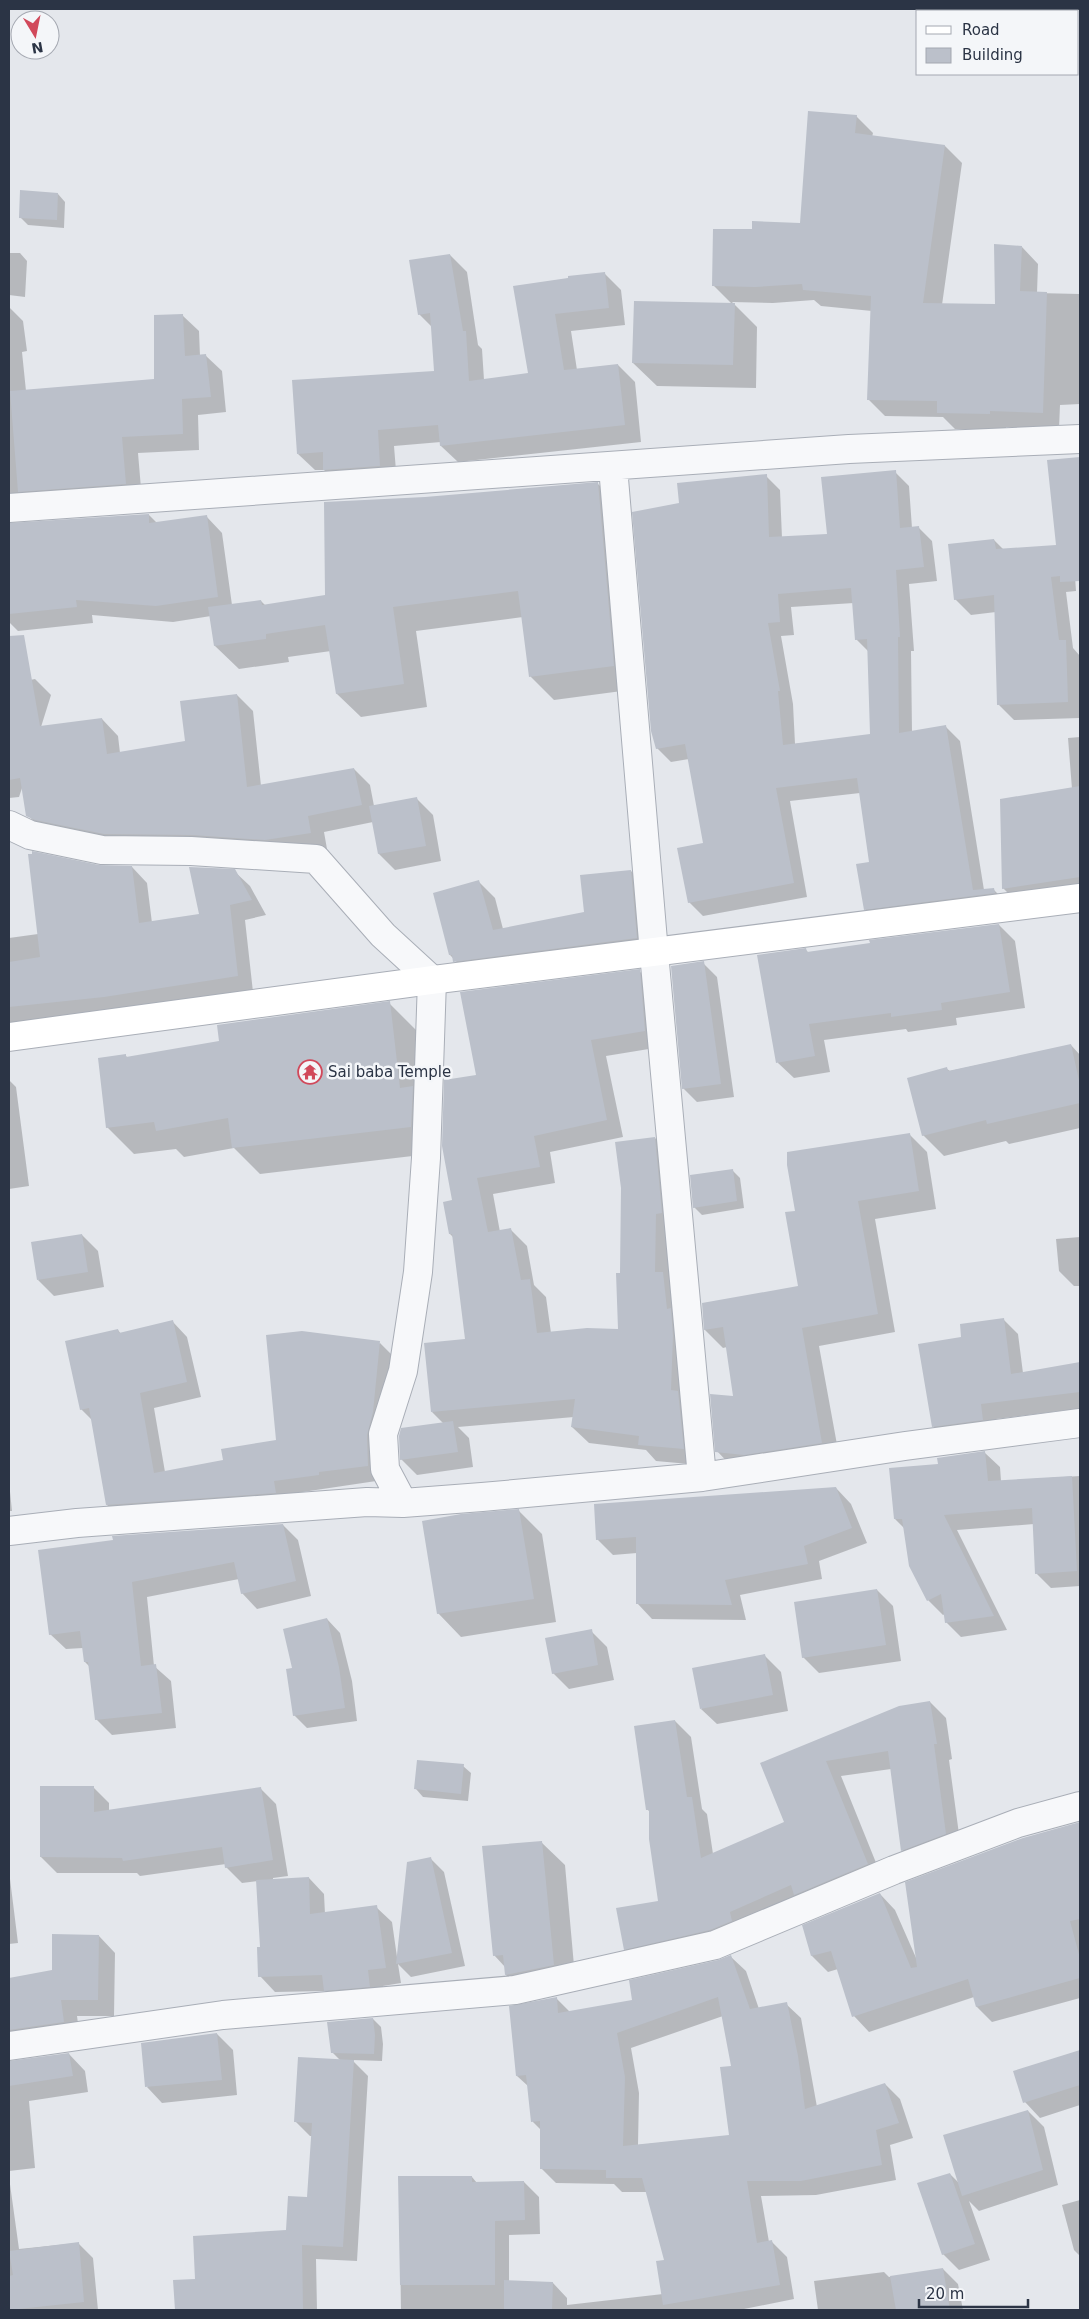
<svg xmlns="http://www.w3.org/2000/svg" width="1089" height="2319" viewBox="0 0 1089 2319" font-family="'DejaVu Sans',sans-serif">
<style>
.shadow{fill:#0003;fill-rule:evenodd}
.building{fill:#bbc0ca;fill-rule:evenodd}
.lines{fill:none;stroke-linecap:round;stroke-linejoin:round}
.street-casing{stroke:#a9aeb7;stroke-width:30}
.secondary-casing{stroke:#a9aeb7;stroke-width:30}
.street{stroke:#f7f8fa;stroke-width:28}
.secondary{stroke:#fff;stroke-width:28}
.labels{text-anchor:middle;stroke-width:5;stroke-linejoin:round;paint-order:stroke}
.poi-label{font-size:15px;fill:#2b3445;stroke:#f4f6f9;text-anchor:start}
</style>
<rect width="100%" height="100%" fill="#e4e7ec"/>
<path class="shadow" d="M 856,116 L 873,133 L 872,137 L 945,146 L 962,163 L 942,305 L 996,305 L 1022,247 L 1038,264 L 1037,293 L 1080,294 L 1080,404 L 1060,405 L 1059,429 L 1006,427 L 1006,430 L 955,429 L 943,417 L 885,416 L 868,399 L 872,311 L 821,306 L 814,300 L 773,303 L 732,302 L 757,327 L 756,388 L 657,386 L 633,363 L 732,304 L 713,285 L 753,230 L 802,225 Z
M 58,194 L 65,202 L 64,228 L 28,225 L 20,217 Z
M 9,253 L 20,253 L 27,261 L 25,297 L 9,295 Z
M 450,255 L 467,272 L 478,345 L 482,349 L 484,380 L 529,374 L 515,287 L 604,273 L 621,290 L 625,325 L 571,331 L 577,370 L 618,365 L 635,382 L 641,442 L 458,462 L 441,446 L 441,442 L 394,446 L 397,483 L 341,487 L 324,470 L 315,470 L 298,454 L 436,372 L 433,328 L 419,314 Z
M 9,307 L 23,321 L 27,351 L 22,352 L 26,391 L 155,380 L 182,315 L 199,331 L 200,356 L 205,355 L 222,371 L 226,412 L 198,415 L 199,450 L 138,453 L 142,500 L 11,517 L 10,525 L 149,515 L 157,523 L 206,516 L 222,533 L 232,605 L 261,601 L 266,606 L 326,596 L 425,498 L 598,484 L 621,507 L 637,689 L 554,700 L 531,677 L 523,617 L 416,631 L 427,707 L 361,717 L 337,694 L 331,651 L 288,657 L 289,662 L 239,669 L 215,646 L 211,616 L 173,622 L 92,615 L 93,623 L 18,631 L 9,622 Z
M 1080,458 L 1080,542 L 1070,544 L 1049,461 Z
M 895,472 L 909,486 L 912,528 L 918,527 L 932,541 L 937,581 L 909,584 L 914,651 L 911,651 L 912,732 L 946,727 L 960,741 L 984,890 L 993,889 L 1007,903 L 879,923 L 865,909 L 870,863 L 860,793 L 790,801 L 807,897 L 703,916 L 689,902 L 704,844 L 689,759 L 671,762 L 657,748 L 680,504 L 766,476 L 780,490 L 782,538 L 828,536 ZM 854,603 L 856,639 L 869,652 L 871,735 L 795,744 L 793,704 L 781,636 L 794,635 L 791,607 Z
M 994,540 L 1004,550 L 1074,562 L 1076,591 L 1066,592 L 1073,648 L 1080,656 L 1080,718 L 1014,720 L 998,704 L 996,612 L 971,615 L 955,599 Z
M 35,679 L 51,695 L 41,727 L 102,719 L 118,736 L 120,753 L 187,742 L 237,695 L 253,711 L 261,786 L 354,769 L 370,785 L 374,806 L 417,799 L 433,815 L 441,861 L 395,870 L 379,854 L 373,822 L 324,832 L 327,849 L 282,856 L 44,832 L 28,815 L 23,785 L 19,797 L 9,798 L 9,684 Z
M 1080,737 L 1080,894 L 1018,903 L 1003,888 L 1072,789 L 1068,738 Z
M 99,867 L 132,867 L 147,883 L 152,923 L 201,915 L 234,871 L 250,886 L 266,915 L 245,920 L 253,992 L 9,1024 L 9,938 L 38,934 Z
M 631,871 L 647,887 L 652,954 L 471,977 L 450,955 L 479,882 L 495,898 L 503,929 L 585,913 Z
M 999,925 L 1015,941 L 1025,1008 L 956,1018 L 957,1025 L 908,1032 L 906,1029 L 824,1040 L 830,1072 L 794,1078 L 778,1063 L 806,950 L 809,953 Z
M 703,963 L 717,977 L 734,1097 L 697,1102 L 683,1088 Z
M 639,971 L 656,987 L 661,1047 L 606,1056 L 623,1137 L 550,1152 L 555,1183 L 493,1194 L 500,1232 L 511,1230 L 527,1246 L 534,1285 L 546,1297 L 551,1333 L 619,1330 L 621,1274 L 655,1138 L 671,1155 L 700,1465 L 656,1461 L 646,1450 L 589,1443 L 572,1427 L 574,1417 L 458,1427 L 469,1438 L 473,1467 L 417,1475 L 401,1459 L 443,1423 L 432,1412 L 467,1340 L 454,1238 L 450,1234 L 453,1201 L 477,1076 Z
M 389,1003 L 416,1030 L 424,1099 L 438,1153 L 260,1174 L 234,1148 L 184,1157 L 176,1149 L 134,1154 L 107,1127 L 126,1056 L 128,1058 L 221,1042 Z
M 1071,1045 L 1080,1055 L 1080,1128 L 1009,1144 L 1006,1141 L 944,1156 L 923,1135 L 947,1069 L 950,1071 Z
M 9,1080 L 16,1087 L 29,1186 L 9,1189 Z
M 909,1134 L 927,1152 L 936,1209 L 875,1219 L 895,1332 L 819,1346 L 840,1461 L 735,1470 L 717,1451 L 735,1397 L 727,1347 L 723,1348 L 705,1330 L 703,1304 L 800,1287 L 797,1212 Z
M 732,1170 L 740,1178 L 744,1208 L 702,1215 L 694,1207 Z
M 82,1235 L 98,1251 L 104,1287 L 54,1296 L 38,1280 Z
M 1080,1237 L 1080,1286 L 1074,1286 L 1059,1271 L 1056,1239 Z
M 1003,1319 L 1018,1334 L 1023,1373 L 1080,1364 L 1080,1415 L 1073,1416 L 1068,1410 L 996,1419 L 997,1435 L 948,1441 L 933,1426 L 963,1338 Z
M 173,1322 L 187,1337 L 201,1397 L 154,1408 L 165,1472 L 225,1461 L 278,1441 L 380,1343 L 394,1357 L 383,1480 L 122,1519 L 107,1505 L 93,1421 L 81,1409 L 118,1330 L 121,1334 Z
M 985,1453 L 1000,1467 L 1001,1481 L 1080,1476 L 1080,1586 L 1051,1588 L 1036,1573 L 1034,1524 L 957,1530 L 1007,1630 L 961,1637 L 946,1622 L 945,1614 L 943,1615 L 928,1600 L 905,1529 L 895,1519 L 939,1465 Z
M 9,1482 L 12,1511 L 9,1511 Z
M 836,1488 L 851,1504 L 867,1543 L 819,1561 L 822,1579 L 740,1595 L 746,1620 L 652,1619 L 637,1603 L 637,1553 L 613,1555 L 597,1539 Z
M 519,1511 L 542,1534 L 556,1622 L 461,1637 L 438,1613 Z
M 283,1525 L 298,1540 L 311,1596 L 257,1609 L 242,1593 L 239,1579 L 147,1597 L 154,1666 L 171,1681 L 176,1728 L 112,1735 L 96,1719 L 90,1667 L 85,1662 L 83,1648 L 66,1649 L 50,1634 L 40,1552 Z
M 877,1590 L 893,1606 L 901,1661 L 819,1673 L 803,1657 Z
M 327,1619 L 340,1633 L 352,1681 L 357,1721 L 307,1728 L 294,1715 Z
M 591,1631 L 607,1647 L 614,1680 L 569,1689 L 553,1673 Z
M 765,1656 L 781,1672 L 788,1711 L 717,1724 L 701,1709 Z
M 930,1702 L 946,1718 L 952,1759 L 949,1760 L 961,1849 L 918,1866 L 902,1850 L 891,1769 L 841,1776 L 883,1880 L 640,1965 L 625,1949 L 660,1902 L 650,1812 L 647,1809 L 675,1721 L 691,1737 L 702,1809 L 707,1814 L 713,1854 L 786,1822 L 762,1764 Z
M 463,1766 L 471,1773 L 468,1801 L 423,1797 L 416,1789 Z
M 93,1787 L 109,1803 L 109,1811 L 261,1789 L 276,1804 L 288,1876 L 273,1878 L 273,1880 L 309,1878 L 324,1894 L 325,1914 L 376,1907 L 392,1922 L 397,1957 L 431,1859 L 444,1872 L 465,1966 L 411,1977 L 398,1964 L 401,1983 L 383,1986 L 385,2002 L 341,2006 L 325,1991 L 275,1992 L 260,1976 L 261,1948 L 258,1881 L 242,1883 L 226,1867 L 226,1864 L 140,1876 L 137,1873 L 57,1873 L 41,1857 Z
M 1080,1823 L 1080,1998 L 992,2022 L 977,2007 L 974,1997 L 869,2032 L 854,2016 L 838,1969 L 828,1972 L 812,1956 L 804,1926 L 880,1894 L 895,1910 L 917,1960 L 1023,1839 Z
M 541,1842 L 565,1865 L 576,1988 L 529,1998 L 506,1975 L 505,1967 L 494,1955 Z
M 9,1871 L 18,1943 L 9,1944 Z
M 99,1936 L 115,1953 L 114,2016 L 77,2016 L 80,2038 L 10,2057 L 10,2063 L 69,2054 L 85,2071 L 88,2092 L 29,2101 L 35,2168 L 9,2171 L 9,1980 L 53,1971 Z
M 731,1957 L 746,1971 L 759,2009 L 786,2004 L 801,2018 L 817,2107 L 885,2084 L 900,2099 L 913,2138 L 890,2145 L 896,2180 L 816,2195 L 761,2196 L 769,2242 L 772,2242 L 787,2257 L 794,2299 L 739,2310 L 401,2310 L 399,2178 L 472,2177 L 477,2183 L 524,2182 L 539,2197 L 540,2234 L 509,2235 L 509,2282 L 553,2283 L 567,2298 L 567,2305 L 663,2294 L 665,2261 L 647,2192 L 622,2192 L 614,2184 L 556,2183 L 541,2168 L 541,2130 L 533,2122 L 528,2086 L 517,2076 L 556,1998 L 570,2012 L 634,2001 ZM 723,2016 L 732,2067 L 731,2136 L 638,2145 L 639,2093 L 631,2048 Z
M 373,2019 L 381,2027 L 383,2044 L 382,2061 L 352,2060 L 368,2076 L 357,2261 L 316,2259 L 317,2310 L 176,2310 L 174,2281 L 197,2280 L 288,2232 L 308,2199 L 313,2136 L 310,2136 L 295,2121 L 341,2061 L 332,2052 Z
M 217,2034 L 233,2050 L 237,2095 L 162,2103 L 147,2087 Z
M 1077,2052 L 1080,2055 L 1080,2105 L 1040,2118 L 1025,2102 Z
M 1028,2111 L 1044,2127 L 1058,2185 L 979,2211 L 969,2201 L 990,2260 L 959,2270 L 943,2254 L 950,2174 L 960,2184 Z
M 9,2177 L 19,2249 L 78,2243 L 93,2258 L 98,2310 L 9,2310 Z
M 1080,2200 L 1080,2256 L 1074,2250 L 1062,2205 Z
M 943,2269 L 958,2284 L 963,2310 L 818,2310 L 814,2281 L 884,2272 L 889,2277 Z"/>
<path class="building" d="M 808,111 L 857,115 L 855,133 L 945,145 L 923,303 L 995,304 L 994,244 L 1022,246 L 1020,291 L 1047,292 L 1043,413 L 990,411 L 990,414 L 937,413 L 937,401 L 867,400 L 871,296 L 803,290 L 802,284 L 755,287 L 712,286 L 713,229 L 752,229 L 752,221 L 800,223 Z
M 20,190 L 58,193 L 57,220 L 19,218 Z
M 450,254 L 463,331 L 466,331 L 469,381 L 528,373 L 513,286 L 568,278 L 568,276 L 605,272 L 609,308 L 555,314 L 564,370 L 618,364 L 625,425 L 440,446 L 438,425 L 378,430 L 380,466 L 323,470 L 323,452 L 297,454 L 292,380 L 434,371 L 430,313 L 418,315 L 409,260 Z
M 634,301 L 735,303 L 733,365 L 632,363 Z
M 183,314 L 185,356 L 206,354 L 211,397 L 182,399 L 183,434 L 122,437 L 126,484 L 18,492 L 10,391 L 154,379 L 154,315 Z
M 1080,457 L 1080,581 L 1060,582 L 1060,576 L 1051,577 L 1059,640 L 1066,640 L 1068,702 L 997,705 L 994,595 L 954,600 L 948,544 L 994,539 L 996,549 L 1056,545 L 1047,460 Z
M 896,470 L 900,528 L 919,526 L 924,567 L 896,570 L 900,637 L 898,637 L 899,733 L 946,725 L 973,890 L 994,888 L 995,893 L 864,910 L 856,864 L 869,862 L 857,778 L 776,788 L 794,883 L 688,903 L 677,848 L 703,843 L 685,744 L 656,749 L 651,731 L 632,512 L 679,503 L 677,483 L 767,474 L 769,537 L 827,534 L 821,477 ZM 851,588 L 855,640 L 867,639 L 870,734 L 783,745 L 778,691 L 780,691 L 768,623 L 780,622 L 778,594 Z
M 598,482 L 614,666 L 529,677 L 518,591 L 393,607 L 404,684 L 336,694 L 325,625 L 266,634 L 266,639 L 214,646 L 208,607 L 261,600 L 262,605 L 325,595 L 324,502 L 425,497 Z
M 149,514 L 149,523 L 207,515 L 218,597 L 156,606 L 76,600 L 77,607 L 9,614 L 9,523 Z
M 24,635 L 40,726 L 102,718 L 107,754 L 185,741 L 180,701 L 237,694 L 247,787 L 354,768 L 362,805 L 308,816 L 311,833 L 265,840 L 192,835 L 104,834 L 35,820 L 26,816 L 20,778 L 9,780 L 9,636 Z
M 1080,786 L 1080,877 L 1002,889 L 1000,799 Z
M 417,797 L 426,846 L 378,854 L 369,806 Z
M 32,851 L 99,865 L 132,866 L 139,923 L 199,914 L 189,867 L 235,869 L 252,900 L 230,905 L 238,976 L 104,997 L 9,1007 L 9,962 L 40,957 L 28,854 L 32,854 Z
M 631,870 L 637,938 L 453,962 L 452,955 L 449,955 L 433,893 L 479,880 L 493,930 L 584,912 L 580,875 Z
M 999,924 L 1010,992 L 941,1003 L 942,1010 L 891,1017 L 891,1013 L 809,1024 L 815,1056 L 776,1063 L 757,955 L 806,948 L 807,952 L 870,943 L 869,940 Z
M 704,961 L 721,1084 L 682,1089 L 671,966 Z
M 640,969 L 645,1031 L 591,1040 L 607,1120 L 534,1136 L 540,1167 L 477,1178 L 488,1232 L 511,1228 L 521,1280 L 530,1279 L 537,1333 L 587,1328 L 618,1329 L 616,1273 L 620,1273 L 621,1188 L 615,1142 L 655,1137 L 662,1213 L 656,1214 L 655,1272 L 663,1272 L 667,1309 L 671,1308 L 673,1336 L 671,1390 L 678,1391 L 684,1449 L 638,1445 L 639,1436 L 571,1427 L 575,1399 L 431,1412 L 424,1343 L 465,1339 L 452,1234 L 449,1234 L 443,1202 L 452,1200 L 442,1146 L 444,1080 L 476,1075 L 460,992 Z
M 390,1001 L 400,1088 L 413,1086 L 411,1127 L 232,1148 L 228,1118 L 156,1131 L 154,1122 L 106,1128 L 98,1058 L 126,1054 L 126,1057 L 219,1041 L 217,1025 Z
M 1071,1044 L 1080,1085 L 1080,1103 L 987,1124 L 986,1120 L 922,1136 L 907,1078 L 947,1067 L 948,1071 Z
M 910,1133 L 919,1191 L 858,1201 L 878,1314 L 802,1328 L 822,1443 L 744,1455 L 715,1452 L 710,1394 L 733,1396 L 723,1327 L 704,1330 L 702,1303 L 798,1286 L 785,1212 L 795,1211 L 787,1165 L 787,1152 Z
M 733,1169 L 737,1201 L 693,1208 L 690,1175 Z
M 82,1234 L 88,1272 L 37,1280 L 31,1242 Z
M 1004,1318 L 1011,1374 L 1080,1362 L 1080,1392 L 981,1404 L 983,1420 L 932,1427 L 918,1344 L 961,1337 L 960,1324 Z
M 173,1320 L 187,1382 L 140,1393 L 154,1473 L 223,1460 L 221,1449 L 276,1440 L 266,1335 L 302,1331 L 380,1341 L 373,1412 L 367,1435 L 368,1466 L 319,1472 L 319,1475 L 274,1481 L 276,1493 L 106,1505 L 89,1408 L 80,1410 L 65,1341 L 118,1329 L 119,1333 Z
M 453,1421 L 458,1452 L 400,1460 L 399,1436 L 401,1428 Z
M 985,1451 L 988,1481 L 1072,1476 L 1077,1571 L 1035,1574 L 1032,1508 L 944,1515 L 994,1616 L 945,1623 L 941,1594 L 927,1601 L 909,1566 L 902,1519 L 894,1519 L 889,1468 L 938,1464 L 937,1458 Z
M 836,1487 L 852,1528 L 804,1546 L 808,1564 L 725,1580 L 732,1605 L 636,1604 L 636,1537 L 596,1540 L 594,1504 Z
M 519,1509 L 534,1599 L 437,1614 L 422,1521 L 461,1514 Z
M 283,1524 L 296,1581 L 241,1594 L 234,1562 L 132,1582 L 141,1666 L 156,1664 L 162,1713 L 95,1720 L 88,1662 L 84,1662 L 80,1631 L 49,1635 L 38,1550 L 113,1540 L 112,1536 Z
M 877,1589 L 886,1645 L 802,1658 L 794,1602 Z
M 327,1618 L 339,1667 L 345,1708 L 293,1716 L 286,1669 L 292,1668 L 283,1629 Z
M 592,1629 L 598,1665 L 552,1674 L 545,1638 Z
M 765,1654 L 773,1695 L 700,1709 L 692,1668 Z
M 930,1701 L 937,1744 L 934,1744 L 946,1834 L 901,1851 L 888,1751 L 826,1761 L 868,1864 L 794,1895 L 791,1885 L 730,1912 L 732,1921 L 710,1930 L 624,1950 L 616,1908 L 658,1901 L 649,1839 L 649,1810 L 646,1810 L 634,1726 L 675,1720 L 687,1797 L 692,1797 L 701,1858 L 784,1822 L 760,1763 L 899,1706 Z
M 417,1760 L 464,1764 L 461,1794 L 414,1789 Z
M 40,1786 L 94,1786 L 94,1812 L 261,1787 L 273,1860 L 225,1868 L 222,1847 L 123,1861 L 122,1858 L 40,1857 Z
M 1080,1822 L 1080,1919 L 1070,1921 L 1080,1958 L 1080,1978 L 976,2007 L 968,1979 L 852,2017 L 831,1951 L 811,1956 L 802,1925 L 880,1893 L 911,1968 L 917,1967 L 905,1882 L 1023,1838 Z
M 542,1841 L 554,1965 L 505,1975 L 503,1955 L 493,1956 L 482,1846 Z
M 431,1857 L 452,1953 L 396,1964 L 407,1862 Z
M 309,1877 L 310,1914 L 377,1905 L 386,1968 L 368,1970 L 370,1987 L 324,1991 L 322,1975 L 258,1977 L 257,1947 L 260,1947 L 256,1880 Z
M 52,1934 L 99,1935 L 98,2000 L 61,2000 L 64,2022 L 9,2030 L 9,1978 L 52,1970 Z
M 731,1955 L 750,2009 L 787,2002 L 798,2056 L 805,2109 L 885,2083 L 899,2123 L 876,2130 L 882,2165 L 801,2181 L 747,2181 L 757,2243 L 772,2240 L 780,2285 L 663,2305 L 656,2261 L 664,2260 L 642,2178 L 606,2178 L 606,2170 L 540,2169 L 540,2121 L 531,2122 L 526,2075 L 516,2076 L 509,2006 L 557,1997 L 558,2013 L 632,2000 L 629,1980 L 718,1960 ZM 718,1997 L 731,2066 L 720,2067 L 729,2135 L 623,2146 L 625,2077 L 617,2033 Z
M 373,2018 L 375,2035 L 374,2054 L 331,2053 L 327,2022 Z
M 217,2033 L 222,2080 L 145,2087 L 141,2043 Z
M 1080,2050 L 1080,2085 L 1023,2103 L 1013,2071 Z
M 69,2053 L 73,2076 L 9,2086 L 9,2061 Z
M 298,2057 L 354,2060 L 343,2247 L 302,2245 L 303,2310 L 175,2310 L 173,2280 L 195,2279 L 193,2236 L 286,2230 L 288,2196 L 307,2197 L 312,2123 L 294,2122 Z
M 1028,2110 L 1043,2170 L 962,2196 L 943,2135 Z
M 950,2173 L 975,2244 L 942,2255 L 917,2183 Z
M 398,2176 L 472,2176 L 472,2182 L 524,2181 L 525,2220 L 495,2221 L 495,2285 L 400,2285 Z
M 79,2242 L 84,2302 L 9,2310 L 9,2276 L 13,2275 L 9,2251 Z
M 943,2268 L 950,2310 L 896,2310 L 890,2276 Z
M 504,2280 L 553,2282 L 552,2310 L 504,2310 Z"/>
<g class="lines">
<g class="street-casing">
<path id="street" d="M 613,467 L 654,953 L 702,1477
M 9,508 L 849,449 L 1080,439
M 9,825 L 30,835 L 102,850 L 191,851 L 316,859 L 383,935 L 432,980 L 426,1158 L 418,1272 L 403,1371 L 383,1434 L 385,1469 L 403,1503
M 9,1531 L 77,1523 L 367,1502 L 403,1503 L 482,1497 L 702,1477 L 905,1446 L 1080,1423
M 9,2046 L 223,2015 L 515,1990 L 715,1945 L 894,1870 L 1018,1823 L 1080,1806"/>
</g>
<g class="secondary-casing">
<path id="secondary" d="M 9,1037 L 432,980 L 1080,898"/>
</g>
<use href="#street" class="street"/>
<use href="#secondary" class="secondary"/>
</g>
<defs>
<g id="temple-ring" transform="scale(1.25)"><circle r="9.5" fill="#f4f6f9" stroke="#d1495b" stroke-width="1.5"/><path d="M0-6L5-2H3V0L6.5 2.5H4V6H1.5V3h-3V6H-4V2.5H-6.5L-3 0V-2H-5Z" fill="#d1495b"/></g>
</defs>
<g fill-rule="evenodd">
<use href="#temple-ring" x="310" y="1072"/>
</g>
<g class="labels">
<g class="poi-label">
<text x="328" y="1077">Sai baba Temple</text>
</g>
</g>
<rect width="1089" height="2319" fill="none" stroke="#2b3445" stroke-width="20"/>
<rect x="916" y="10" width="162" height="65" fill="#f4f6f9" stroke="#a4a8b1"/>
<rect x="926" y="26" width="25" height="8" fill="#ffffff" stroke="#a4a8b1"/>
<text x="962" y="35" font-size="15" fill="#2b3445">Road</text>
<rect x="926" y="48" width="25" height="15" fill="#bbc0ca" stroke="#a4a8b1"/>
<text x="962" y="60" font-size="15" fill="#2b3445">Building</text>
<g transform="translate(35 35) rotate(170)"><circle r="24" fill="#f4f6f9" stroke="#a4a8b1"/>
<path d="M0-4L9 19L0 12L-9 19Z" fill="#d1495b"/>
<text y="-8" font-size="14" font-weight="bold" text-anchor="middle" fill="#2b3445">N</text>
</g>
<path d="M919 2299v8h109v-8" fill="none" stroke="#2b3445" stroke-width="2.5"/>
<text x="926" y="2299" font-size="15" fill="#2b3445" stroke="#f4f6f9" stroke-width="4" paint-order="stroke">20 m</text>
</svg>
